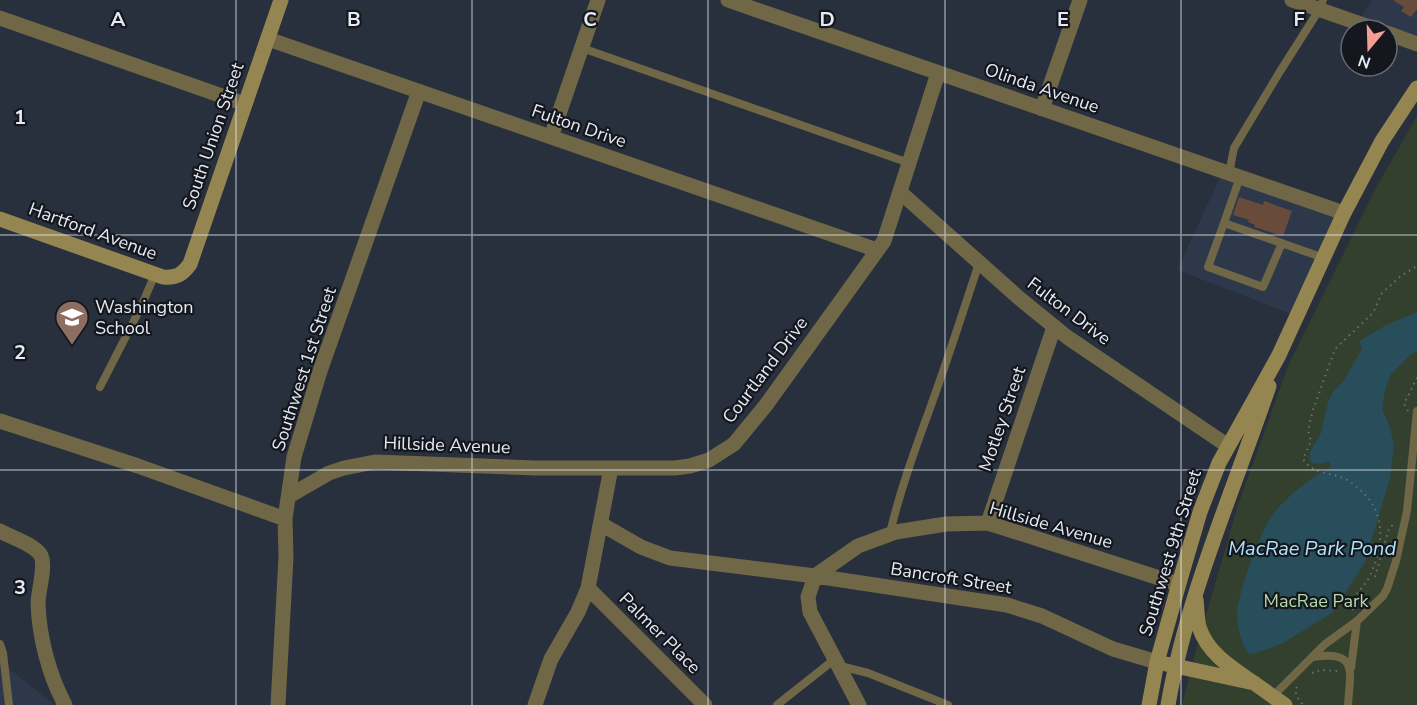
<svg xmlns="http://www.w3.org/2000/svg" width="1417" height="705" viewBox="0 0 1417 705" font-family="'Nunito Sans',sans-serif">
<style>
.built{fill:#2d384b}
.green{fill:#32402d}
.water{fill:#284d5b}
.building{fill:#694b3b}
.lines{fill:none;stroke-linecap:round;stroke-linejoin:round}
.path{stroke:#686f7b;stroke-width:2;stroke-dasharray:1.5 4.5;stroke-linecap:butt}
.lane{stroke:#706747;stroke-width:8}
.street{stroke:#706747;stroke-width:15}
.secondary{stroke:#958651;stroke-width:15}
.grid{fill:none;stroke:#e5eaf3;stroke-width:1.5;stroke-opacity:0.55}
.labels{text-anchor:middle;stroke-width:4.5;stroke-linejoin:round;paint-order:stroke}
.street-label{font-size:18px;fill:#e5eaf3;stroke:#14171d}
.poi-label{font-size:18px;fill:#e5eaf3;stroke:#14171d;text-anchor:start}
.park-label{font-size:18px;fill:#b5d9a7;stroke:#14171d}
.water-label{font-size:20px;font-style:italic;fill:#aee3fa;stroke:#14171d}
.grid-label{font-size:20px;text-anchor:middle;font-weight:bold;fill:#e5eaf3;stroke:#14171d;stroke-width:4.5;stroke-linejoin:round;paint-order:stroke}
</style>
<rect width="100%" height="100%" fill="#282f3d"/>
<path class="built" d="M 1372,0 L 1417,0 L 1417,44 L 1357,23 Z
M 1223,171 L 1344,213 L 1297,316 L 1177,270 Z
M 0,662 L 55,705 L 0,705 Z"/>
<path class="green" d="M 1417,116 L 1417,705 L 1182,705 L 1195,653 L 1238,505 L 1288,366 L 1378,184 Z"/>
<path class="water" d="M 1417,312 L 1417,351 L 1411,354 L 1391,374 L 1385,390 L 1382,409 L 1390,427 L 1394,446 L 1390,478 L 1365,562 L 1332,613 L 1283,643 L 1256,653 L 1249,654 C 1240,642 1238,630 1237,615 C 1237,595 1261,527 1275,512 C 1288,496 1310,477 1329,469 L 1331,465 L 1329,462 L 1320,464 L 1312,463 L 1309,458 L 1311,450 L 1321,433 L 1328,402 L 1333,392 L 1344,380 L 1362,349 L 1359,341 L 1388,324 Z"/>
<path class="building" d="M 1393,0 L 1417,0 L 1417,9 L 1411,17 L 1401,11 L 1404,7 Z
M 1239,197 L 1263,205 L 1264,201 L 1292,211 L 1283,236 L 1254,227 L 1255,225 L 1248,222 L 1249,220 L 1233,215 Z"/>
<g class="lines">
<path class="path" d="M 1408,411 L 1404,404 L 1417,378
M 1375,577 L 1389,528 L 1394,524
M 1353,610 L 1351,603 C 1356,593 1365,586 1370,576 C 1384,544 1387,512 1358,488 C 1354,485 1349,480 1343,478 C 1329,472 1312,474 1303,459 L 1311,441 L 1308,430 L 1313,410 L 1335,349 L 1373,313 L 1382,293 L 1401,276 L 1417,266
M 1312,673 L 1321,670 L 1339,671
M 1297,687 L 1295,690 L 1298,698 L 1303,705"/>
<path class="lane" d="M 582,48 L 909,163
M 1229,173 L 1234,148 L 1279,73 L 1319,10 L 1323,0
M 1224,223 L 1240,177
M 1282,243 L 1263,287 L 1208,267 L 1224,223 L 1324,258
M 100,387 L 141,307 L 155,274
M 890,533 C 900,491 914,452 929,411 C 947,362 963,312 979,263
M 0,644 L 3,653 L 9,705
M 1313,657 C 1359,650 1350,672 1348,705
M 840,666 L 868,673 L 948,705
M 1351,668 L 1357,621
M 1273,696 L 1325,644 L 1357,621 L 1383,596 L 1387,589 L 1396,561 L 1407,511 L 1417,411
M 777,705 L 835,659"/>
<path class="street" d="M 728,0 L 1344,213
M 1292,0 L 1378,30
M 0,18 L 245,104
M 1387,33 L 1417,44
M 268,39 L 877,250
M 1042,109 L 1080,0
M 551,137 L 598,0
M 900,192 L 1019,298 L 1067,337 L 1228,446
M 0,421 L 138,466 L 285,519
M 289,496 L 329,473 L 344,468 L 375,462 L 535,468 L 675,468 L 690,466 L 709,460 L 734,444 L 766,405 L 884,241 L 938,73
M 988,523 L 1054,327
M 601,524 L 641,547 L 670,558 L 815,576 L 1007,605 L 1042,616 L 1113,649 L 1157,662
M 0,531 C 12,538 32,543 40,554 C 47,564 38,591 38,603 C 39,637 49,675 65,705
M 588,588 L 705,705
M 278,705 L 286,557 L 285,519 L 294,457 L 320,371 L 419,91
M 535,705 L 551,659 L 578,612 L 588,588 L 611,468
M 859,705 L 810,612 L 808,597 L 815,576 L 858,546 L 896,532 L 946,524 L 988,523 L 1178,584"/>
<path class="secondary" d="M 0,219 L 163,277 C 176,278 182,275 190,264 L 281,0
M 1196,599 C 1197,608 1197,619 1199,627 C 1208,654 1232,668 1254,683
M 1166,664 L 1254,683 L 1285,705
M 1149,705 L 1157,662 L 1180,580 L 1200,512 L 1219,463 L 1279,355 L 1344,213 L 1382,141 L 1417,88
M 1168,705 C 1187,595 1233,492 1269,386"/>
</g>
<path class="grid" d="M 236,0 L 236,705M 472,0 L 472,705M 708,0 L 708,705M 945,0 L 945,705M 1181,0 L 1181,705M 0,235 L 1417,235M 0,470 L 1417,470"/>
<defs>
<g id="school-pin" transform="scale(1.725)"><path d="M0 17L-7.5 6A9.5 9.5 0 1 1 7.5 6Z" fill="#8d6e63" stroke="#14171d"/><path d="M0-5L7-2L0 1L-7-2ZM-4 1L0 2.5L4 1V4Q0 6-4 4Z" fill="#fff"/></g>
</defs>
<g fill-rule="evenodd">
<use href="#school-pin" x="72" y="317"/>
</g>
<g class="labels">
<g class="street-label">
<text transform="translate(1042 88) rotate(19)" y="6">Olinda Avenue</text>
<text transform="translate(579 126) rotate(19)" y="6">Fulton Drive</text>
<text transform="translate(213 136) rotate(-71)" y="6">South Union Street</text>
<text transform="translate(93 231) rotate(20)" y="6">Hartford Avenue</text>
<text transform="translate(1069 311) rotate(37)" y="6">Fulton Drive</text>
<text transform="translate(304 369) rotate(-72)" y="6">Southwest 1st Street</text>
<text transform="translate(765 370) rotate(-53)" y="6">Courtland Drive</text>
<text transform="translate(1002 419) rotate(-71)" y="6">Motley Street</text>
<text transform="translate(447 445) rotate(2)" y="6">Hillside Avenue</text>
<text transform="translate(1051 525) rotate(16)" y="6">Hillside Avenue</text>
<text transform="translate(1170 553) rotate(-73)" y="6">Southwest 9th Street</text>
<text transform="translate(951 578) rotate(9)" y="6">Bancroft Street</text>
<text transform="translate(660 633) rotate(45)" y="6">Palmer Place</text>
</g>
<g class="poi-label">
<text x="95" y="313">Washington<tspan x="95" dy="21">School</tspan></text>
</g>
<g class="park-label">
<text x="1316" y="607">MacRae Park</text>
</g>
<g class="water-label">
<text x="1312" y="555">MacRae Park Pond</text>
</g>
</g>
<g class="grid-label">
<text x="118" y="26">A</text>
<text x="354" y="26">B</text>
<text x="590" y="26">C</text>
<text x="827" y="26">D</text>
<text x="1063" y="26">E</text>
<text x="1299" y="26">F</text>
<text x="20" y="124">1</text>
<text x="20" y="359">2</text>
<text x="20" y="594">3</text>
</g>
<g transform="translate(1369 48) rotate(199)"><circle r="28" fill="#14171d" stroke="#686b73" stroke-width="1.5"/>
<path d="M0-4.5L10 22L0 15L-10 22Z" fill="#f59c93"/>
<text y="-9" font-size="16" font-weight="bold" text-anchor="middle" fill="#e5eaf3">N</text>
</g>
</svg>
